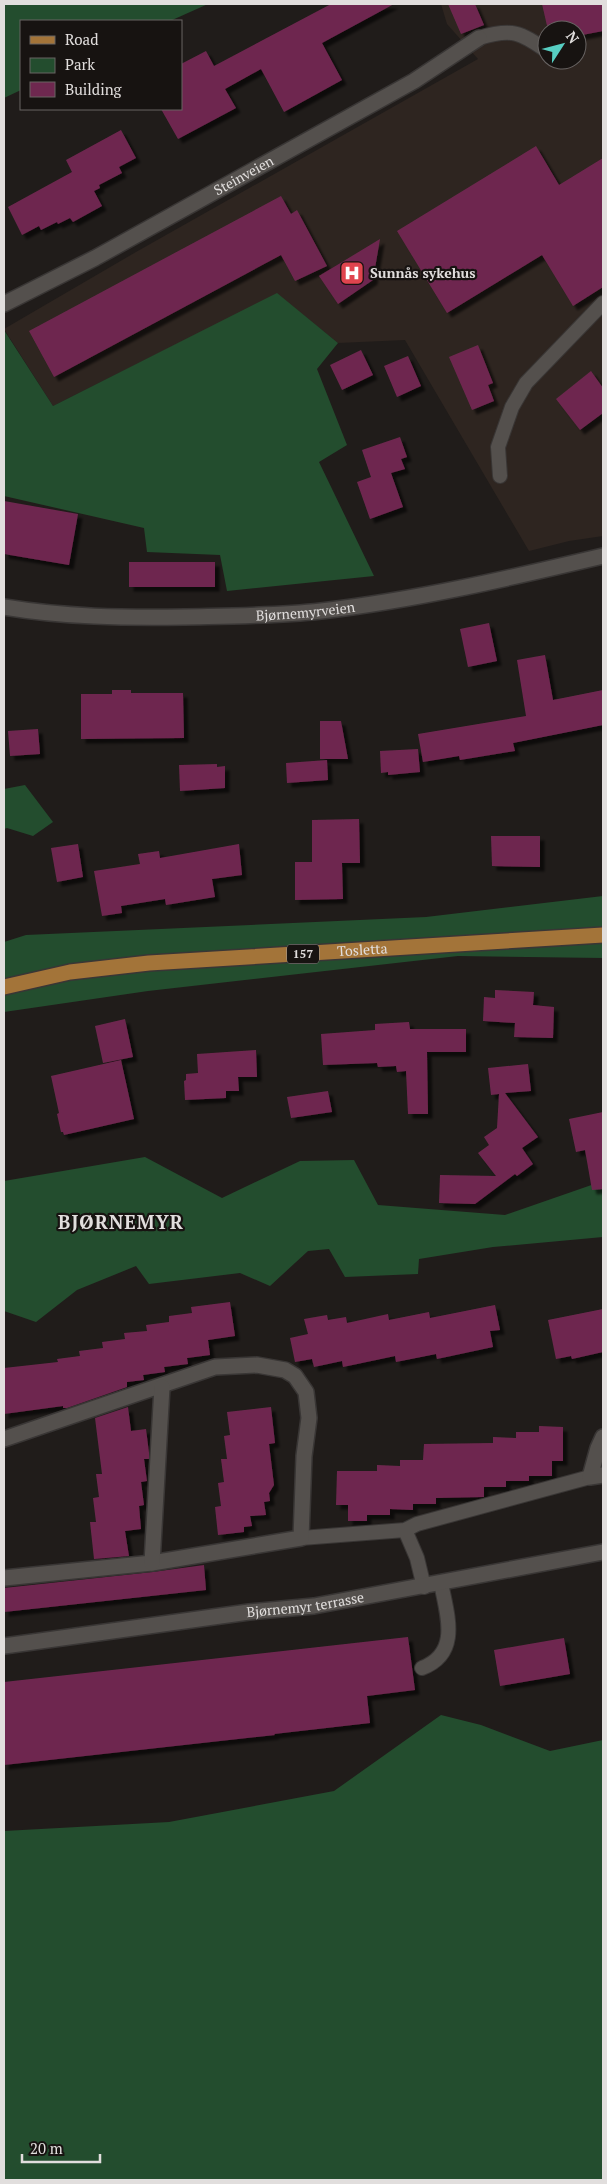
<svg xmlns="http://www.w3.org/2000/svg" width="607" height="2184" viewBox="0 0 607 2184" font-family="'PT Serif',serif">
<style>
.built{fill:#2e2520;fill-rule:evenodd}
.green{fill:#234d2e}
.building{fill:#6e284f;filter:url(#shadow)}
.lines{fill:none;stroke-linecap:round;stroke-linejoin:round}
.lane-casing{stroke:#393635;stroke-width:16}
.street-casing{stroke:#393635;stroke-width:18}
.primary-casing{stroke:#393635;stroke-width:18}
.lane{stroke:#54504d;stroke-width:14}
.street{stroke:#54504d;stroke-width:15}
.primary{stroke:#a37439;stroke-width:15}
.labels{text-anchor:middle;stroke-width:4.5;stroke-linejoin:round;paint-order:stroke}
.shield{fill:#171311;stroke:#a4a1a0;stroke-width:1}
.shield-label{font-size:12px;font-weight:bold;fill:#e1dedd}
.street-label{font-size:14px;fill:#e1dedd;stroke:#171311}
.poi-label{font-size:14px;font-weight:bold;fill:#e1dedd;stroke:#171311;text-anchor:start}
.district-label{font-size:19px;font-weight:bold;letter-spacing:1px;fill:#e1dedd;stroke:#171311}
</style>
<defs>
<filter id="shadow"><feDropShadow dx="4.5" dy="4.5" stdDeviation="1" flood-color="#0009"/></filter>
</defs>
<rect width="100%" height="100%" fill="#201c1a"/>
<path class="built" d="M 441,4 L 603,4 L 603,536 L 569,541 L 529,551 L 405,340 L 338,343 L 277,294 L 53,406 L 4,329 L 136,252 L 478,59 L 447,24 ZM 547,30 L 577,30 L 577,60 L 547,60 Z"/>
<path class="green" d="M 4,4 L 208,4 L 170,21 L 21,21 L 21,90 L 4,98 Z
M 277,293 L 338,343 L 317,369 L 347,445 L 319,462 L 374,576 L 227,591 L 220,555 L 147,552 L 144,528 L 4,496 L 4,330 L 53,406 Z
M 25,785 L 53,822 L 33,836 L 7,828 L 4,829 L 4,789 Z
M 603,896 L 603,958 L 458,956 L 148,991 L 4,1012 L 4,942 L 26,935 L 426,917 Z
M 145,1157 L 222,1198 L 300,1161 L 354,1160 L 378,1205 L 505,1215 L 603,1181 L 603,1237 L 493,1247 L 419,1259 L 418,1274 L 345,1277 L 329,1249 L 308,1251 L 270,1286 L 240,1273 L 149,1284 L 136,1266 L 77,1290 L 36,1322 L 4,1311 L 4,1181 Z
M 441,1715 L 481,1725 L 550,1751 L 603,1740 L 603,2180 L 4,2180 L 4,1831 L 169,1822 L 334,1791 Z"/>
<path class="building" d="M 331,4 L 394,4 L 322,43 L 342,80 L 284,112 L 261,69 L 225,89 L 236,108 L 178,139 L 161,109 L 181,109 L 181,64 L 206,51 L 214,66 Z
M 448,4 L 475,4 L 484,25 L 461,34 Z
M 542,4 L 603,4 L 603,31 L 577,36 L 577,30 L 548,30 Z
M 121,130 L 136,158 L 119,167 L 122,173 L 99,185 L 100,188 L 94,191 L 102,206 L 73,222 L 70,218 L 58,224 L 57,222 L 41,230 L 39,226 L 22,235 L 8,207 L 72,172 L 66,160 Z
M 536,146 L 559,185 L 603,158 L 603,287 L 573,306 L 542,255 L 447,313 L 397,231 Z
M 281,196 L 291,214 L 297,210 L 327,266 L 295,281 L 281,255 L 54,377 L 29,331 Z
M 380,239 L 373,280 L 338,304 L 319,276 Z
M 478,345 L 493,383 L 488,385 L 494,401 L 472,410 L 449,357 Z
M 361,350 L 373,375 L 342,390 L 330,365 Z
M 408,356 L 421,386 L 397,397 L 384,366 Z
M 591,371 L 603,388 L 603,413 L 580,430 L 556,399 Z
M 400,437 L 407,457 L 401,459 L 405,469 L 391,473 L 403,507 L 370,519 L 357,482 L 371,477 L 362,450 Z
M 4,501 L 78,514 L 69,565 L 4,554 Z
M 129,562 L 215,562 L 215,587 L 129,587 Z
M 489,623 L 497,661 L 468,667 L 460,629 Z
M 545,655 L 553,700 L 603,690 L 603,725 L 513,743 L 515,751 L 460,760 L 459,756 L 423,762 L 418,734 L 526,716 L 517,660 Z
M 112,690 L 131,690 L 131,693 L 183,693 L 184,738 L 81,739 L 81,694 L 112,694 Z
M 320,721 L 341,721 L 348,759 L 320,759 Z
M 38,729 L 40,754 L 10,756 L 8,731 Z
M 418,749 L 420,772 L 388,775 L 388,772 L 381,773 L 380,751 Z
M 327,760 L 328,780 L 287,783 L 286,763 Z
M 217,764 L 217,767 L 225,766 L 225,788 L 180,791 L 179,765 Z
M 359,819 L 360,863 L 342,863 L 343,899 L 295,900 L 295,862 L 312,862 L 312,820 Z
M 491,836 L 540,836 L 540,867 L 492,866 Z
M 78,844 L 83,877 L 57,882 L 51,848 Z
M 239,844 L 242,875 L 212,879 L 215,897 L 166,905 L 165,899 L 121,906 L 122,913 L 102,916 L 94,871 L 140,864 L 138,854 L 159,851 L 160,858 Z
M 495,990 L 534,992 L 533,1005 L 554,1007 L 553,1038 L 514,1037 L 515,1023 L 483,1021 L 484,997 L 495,998 Z
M 125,1019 L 133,1057 L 103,1063 L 95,1026 Z
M 409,1022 L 410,1029 L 466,1029 L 466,1052 L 427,1052 L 428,1114 L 408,1114 L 406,1071 L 397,1072 L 396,1066 L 378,1067 L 377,1063 L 323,1065 L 321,1034 L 375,1030 L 375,1024 Z
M 256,1050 L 257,1077 L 238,1077 L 239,1091 L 226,1091 L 226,1098 L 185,1100 L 184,1081 L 186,1080 L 186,1074 L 198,1073 L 197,1054 Z
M 121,1060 L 134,1119 L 64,1135 L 63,1132 L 61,1132 L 57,1114 L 59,1113 L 51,1076 Z
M 528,1064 L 531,1091 L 505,1093 L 538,1137 L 522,1148 L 533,1164 L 517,1176 L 515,1174 L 475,1204 L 439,1203 L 440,1175 L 496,1176 L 478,1153 L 489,1145 L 484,1137 L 497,1128 L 499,1094 L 491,1095 L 488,1068 Z
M 328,1091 L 332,1112 L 291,1118 L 287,1097 Z
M 603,1112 L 603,1189 L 592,1190 L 585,1150 L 576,1152 L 569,1119 Z
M 230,1302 L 235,1336 L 208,1340 L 210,1355 L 187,1358 L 188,1364 L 164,1367 L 165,1372 L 143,1375 L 144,1380 L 127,1382 L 127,1387 L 67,1408 L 63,1408 L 63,1406 L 4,1414 L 4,1368 L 58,1362 L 57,1359 L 80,1356 L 79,1351 L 103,1348 L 102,1342 L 125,1339 L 124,1333 L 147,1331 L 146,1325 L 169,1322 L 169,1316 L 192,1313 L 191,1307 Z
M 495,1305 L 500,1330 L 490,1331 L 493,1347 L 437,1359 L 436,1354 L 396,1362 L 395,1356 L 343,1367 L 342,1361 L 314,1367 L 312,1359 L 295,1362 L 290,1338 L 308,1334 L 304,1319 L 327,1315 L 328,1320 L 346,1317 L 347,1323 L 388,1314 L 389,1320 L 429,1312 L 430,1318 Z
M 603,1309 L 603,1352 L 572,1359 L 571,1356 L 556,1359 L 548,1320 Z
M 128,1407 L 131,1431 L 146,1429 L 149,1453 L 149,1459 L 144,1459 L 147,1481 L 141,1482 L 144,1505 L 139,1506 L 141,1529 L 125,1531 L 129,1556 L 94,1559 L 90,1522 L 96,1522 L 93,1498 L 99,1497 L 96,1474 L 102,1474 L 95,1418 Z
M 271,1407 L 275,1443 L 269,1444 L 274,1485 L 269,1493 L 270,1501 L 264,1502 L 266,1515 L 250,1516 L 252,1526 L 244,1527 L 244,1532 L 218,1535 L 215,1507 L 221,1506 L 218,1483 L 224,1482 L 221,1459 L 227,1459 L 224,1436 L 230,1435 L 227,1412 Z
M 539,1426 L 563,1427 L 563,1461 L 552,1461 L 552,1476 L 529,1476 L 529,1481 L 506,1481 L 506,1487 L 484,1487 L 484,1497 L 436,1498 L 436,1504 L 413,1504 L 413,1510 L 390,1509 L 390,1515 L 367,1515 L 367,1521 L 348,1521 L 348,1505 L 336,1505 L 337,1471 L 377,1471 L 377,1465 L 400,1466 L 400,1460 L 423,1460 L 424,1444 L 493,1443 L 493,1437 L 516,1438 L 516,1432 L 539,1432 Z
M 204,1565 L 206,1590 L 4,1612 L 4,1588 L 153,1572 Z
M 408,1637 L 415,1690 L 367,1696 L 370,1723 L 274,1734 L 275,1735 L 4,1765 L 4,1682 Z
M 564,1638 L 570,1674 L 500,1686 L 494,1650 Z"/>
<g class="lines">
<g class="lane-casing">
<path id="lane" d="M 479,38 C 512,28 520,32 547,51
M 500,476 L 498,447 L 512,407 L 526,383 L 603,303
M 405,1530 L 417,1558 L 424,1587
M 301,1538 L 405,1530 L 417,1524 L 590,1477
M 422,1668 C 461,1653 447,1615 441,1583"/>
</g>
<g class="street-casing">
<g id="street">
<path id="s1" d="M 4,304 L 95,258 L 414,81 L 479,38"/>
<path id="s2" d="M 4,607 C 64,617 124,618 185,617 C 230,616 276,616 321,611 C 416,600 510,578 603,556"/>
<path d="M 603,1437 L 598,1448 L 590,1477 L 603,1475"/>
<path d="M 4,1439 L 215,1367 L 257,1365 L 285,1370 L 295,1376 L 306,1392 L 309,1418 L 304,1456 L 301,1538 L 152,1563 L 4,1578"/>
<path d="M 152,1563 L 162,1387"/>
<path id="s3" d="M 4,1646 L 249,1612 L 314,1606 L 603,1552"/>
</g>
</g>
<g class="primary-casing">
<g id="primary">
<path id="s4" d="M 4,987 L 70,972 L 149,963 L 603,935"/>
</g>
</g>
<use href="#lane" class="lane"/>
<use href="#street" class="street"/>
<use href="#primary" class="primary"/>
</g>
<defs>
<g id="hospital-square" transform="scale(1.25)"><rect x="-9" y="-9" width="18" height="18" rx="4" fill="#e0444e" stroke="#171311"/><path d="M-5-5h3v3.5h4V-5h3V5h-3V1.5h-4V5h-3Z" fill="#fff"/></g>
</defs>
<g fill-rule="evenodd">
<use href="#hospital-square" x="352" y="273"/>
</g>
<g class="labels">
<rect class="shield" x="287" y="944.5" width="32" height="19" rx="4"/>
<g class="shield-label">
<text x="303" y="958">157</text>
</g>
<g class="street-label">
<text dy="5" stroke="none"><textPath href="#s1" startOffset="272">Steinveien</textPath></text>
<text dy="5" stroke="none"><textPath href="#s2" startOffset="302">Bjørnemyrveien</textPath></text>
<text dy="5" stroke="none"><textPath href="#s4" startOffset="361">Tosletta</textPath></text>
<text dy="5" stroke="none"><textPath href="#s3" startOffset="304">Bjørnemyr terrasse</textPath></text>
</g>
<g class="poi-label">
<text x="370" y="278">Sunnås sykehus</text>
</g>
<g class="district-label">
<text x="121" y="1229">BJØRNEMYR</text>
</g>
</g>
<rect width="607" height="2184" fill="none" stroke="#e1dedd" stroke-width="10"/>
<rect x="20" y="20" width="162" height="90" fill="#171311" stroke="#686463"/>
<rect x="30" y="36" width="25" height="8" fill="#a37439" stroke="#686463"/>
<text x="65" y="45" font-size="15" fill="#e1dedd">Road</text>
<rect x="30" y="58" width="25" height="15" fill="#234d2e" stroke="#686463"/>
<text x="65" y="70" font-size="15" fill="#e1dedd">Park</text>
<rect x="30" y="82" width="25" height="15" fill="#6e284f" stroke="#686463"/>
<text x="65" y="95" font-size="15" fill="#e1dedd">Building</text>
<g transform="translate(562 45) rotate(54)"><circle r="24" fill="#171311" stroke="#686463"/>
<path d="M0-4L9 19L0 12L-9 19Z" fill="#57cec2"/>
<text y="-8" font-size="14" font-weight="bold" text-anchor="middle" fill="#e1dedd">N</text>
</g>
<path d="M22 2154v8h78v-8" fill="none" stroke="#e1dedd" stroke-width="2.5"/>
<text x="30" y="2154" font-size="15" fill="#e1dedd" stroke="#171311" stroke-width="4" paint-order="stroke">20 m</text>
</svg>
